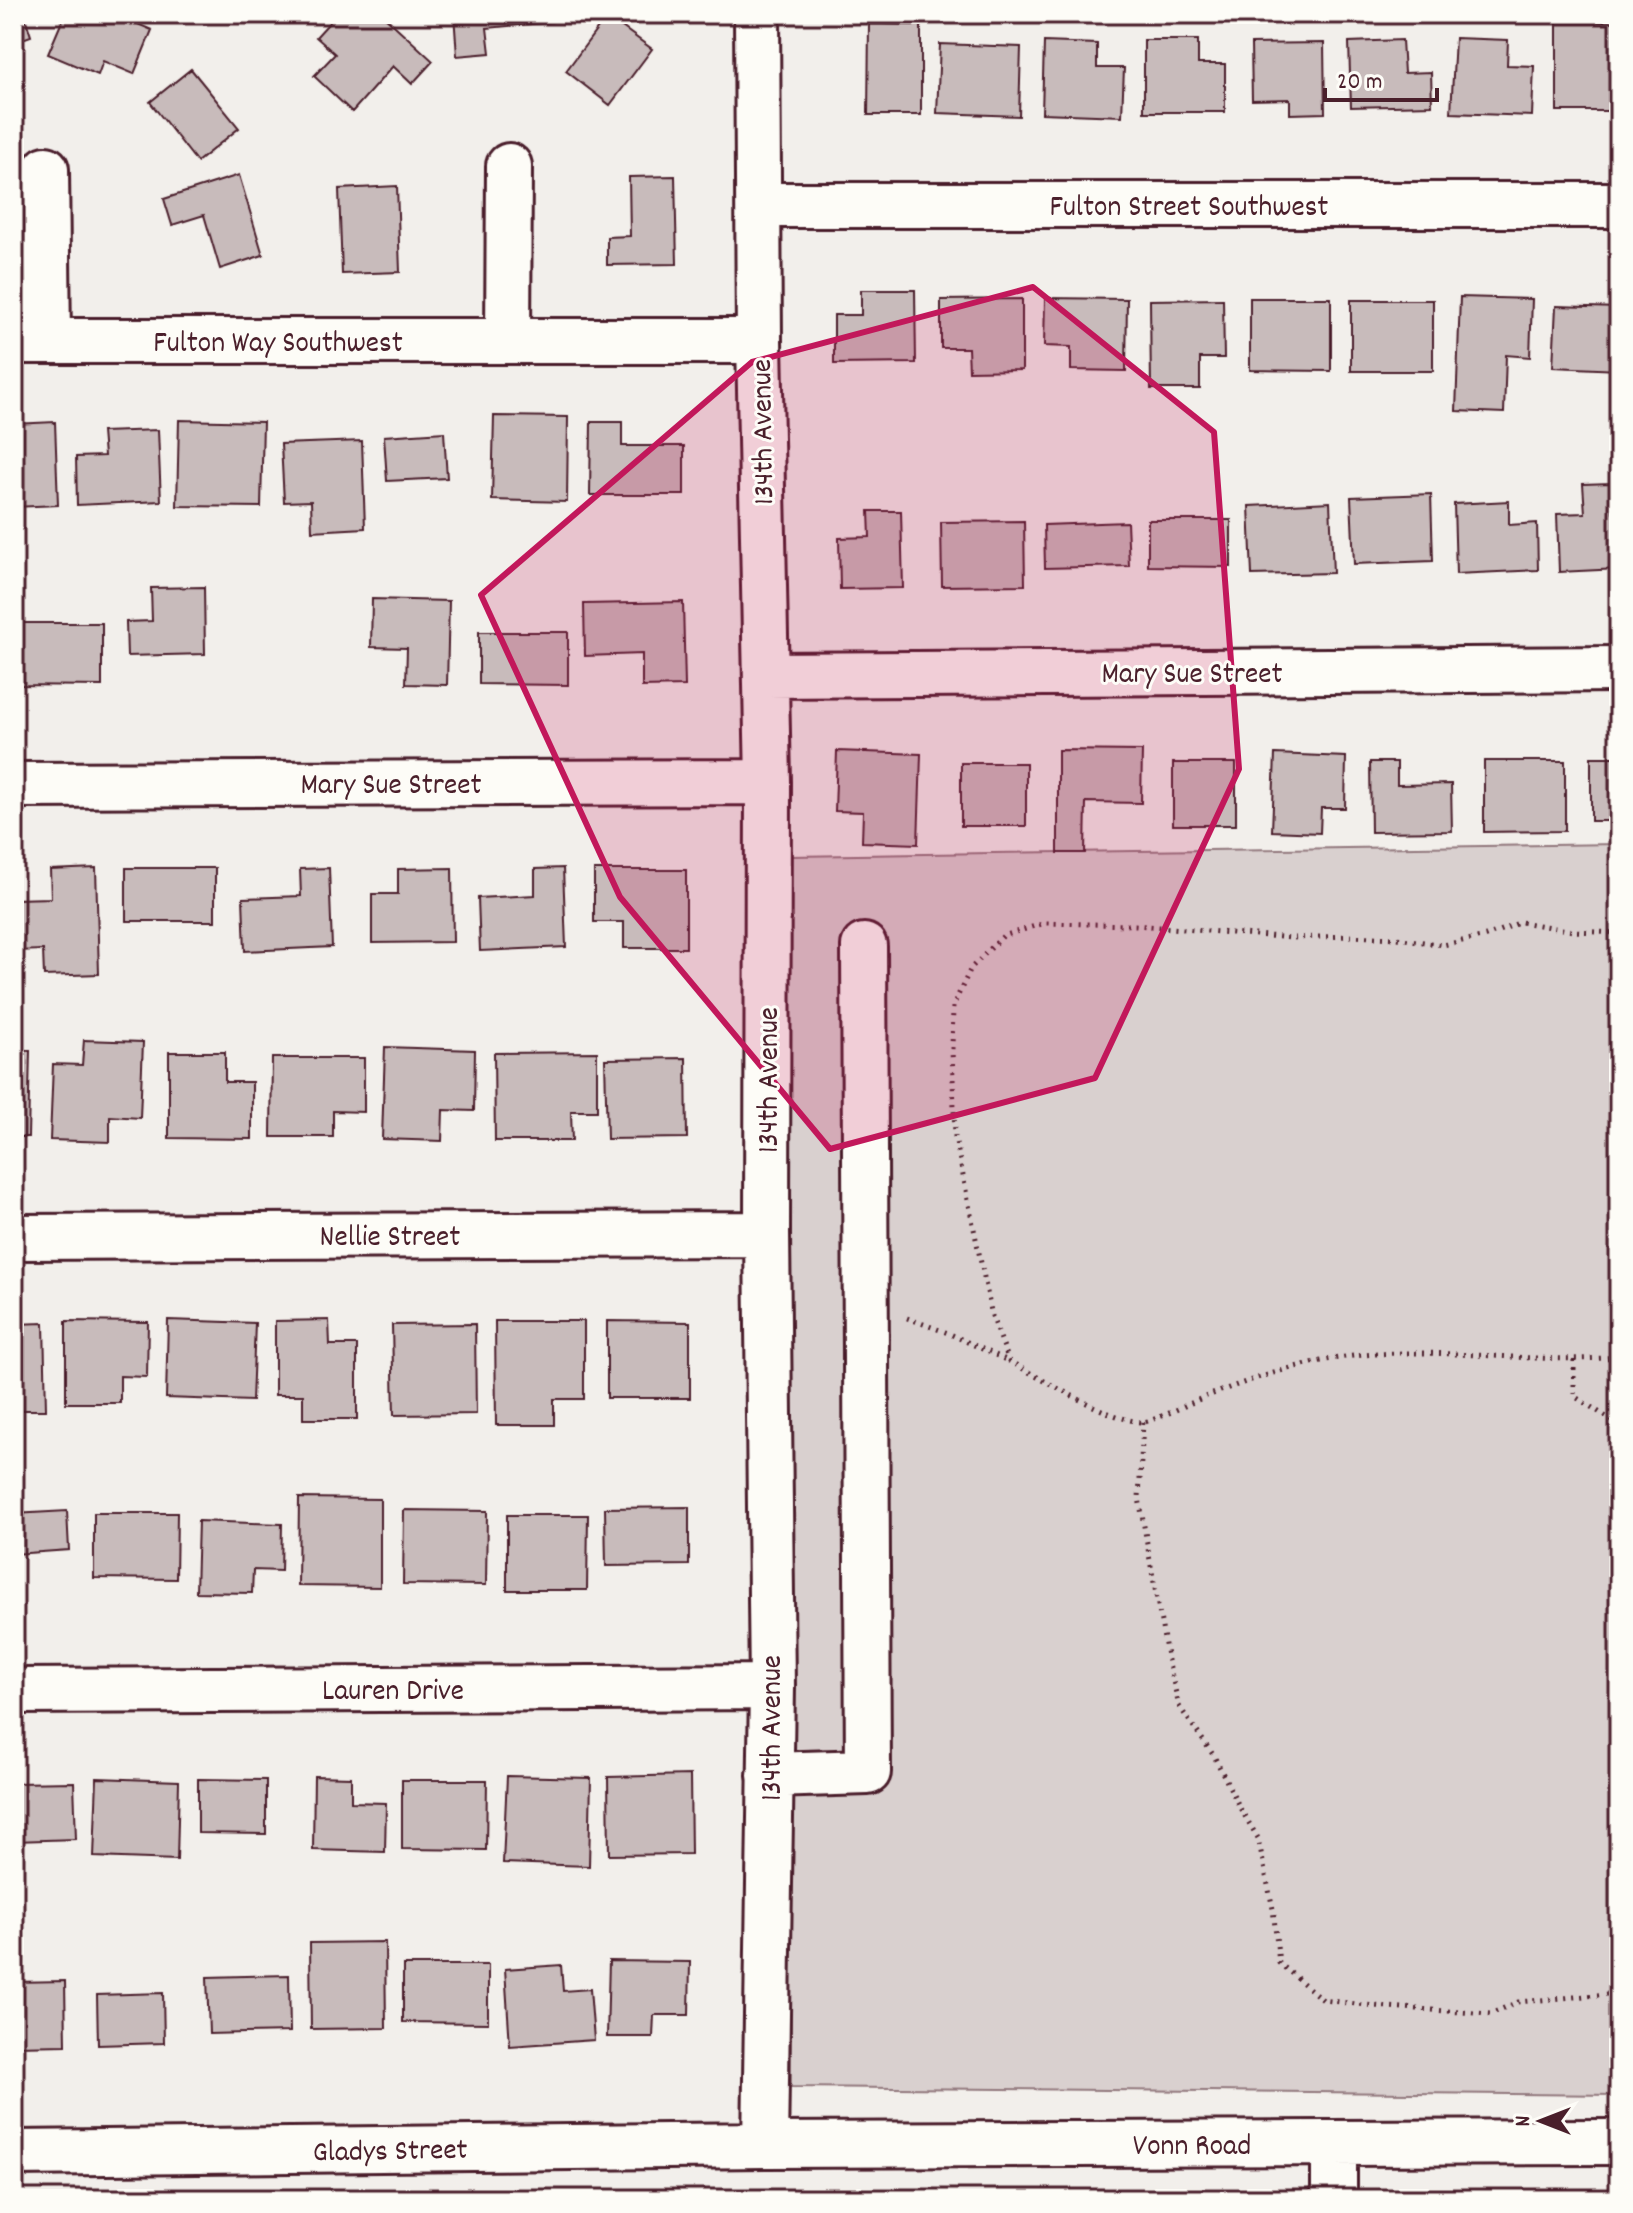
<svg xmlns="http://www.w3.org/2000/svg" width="1633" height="2213" viewBox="0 0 1633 2213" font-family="Dekko,sans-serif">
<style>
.green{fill:#d9d0cf;stroke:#92787d;stroke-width:2}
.building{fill:#c8bbbb;stroke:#4a1f2b;stroke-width:2}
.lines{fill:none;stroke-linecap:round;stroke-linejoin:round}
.minor-casing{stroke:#4a1f2b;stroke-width:50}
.path{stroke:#4a1f2b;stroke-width:5;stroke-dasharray:2 6;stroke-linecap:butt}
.minor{stroke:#fdfcf7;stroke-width:44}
.marked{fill:#c2185b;fill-opacity:0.2;stroke:#c2185b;stroke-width:6;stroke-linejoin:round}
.labels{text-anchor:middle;stroke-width:6;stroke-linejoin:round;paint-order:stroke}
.street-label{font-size:30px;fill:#4a1f2b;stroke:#fdfcf7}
</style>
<rect width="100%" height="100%" fill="#f2efeb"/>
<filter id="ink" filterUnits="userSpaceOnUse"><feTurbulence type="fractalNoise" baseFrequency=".0125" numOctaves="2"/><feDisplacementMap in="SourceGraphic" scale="16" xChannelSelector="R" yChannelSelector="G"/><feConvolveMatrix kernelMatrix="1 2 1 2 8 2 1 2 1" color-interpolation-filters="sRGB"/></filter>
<g filter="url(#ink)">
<path class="green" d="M 1619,844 L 1619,2095 L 791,2087 L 790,856 Z"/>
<path class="building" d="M 14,14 L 24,14 L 31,36 L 14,42 Z
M 65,14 L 114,14 L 152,30 L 134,74 L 103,61 L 98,75 L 48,54 Z
M 337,14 L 382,14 L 433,61 L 412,84 L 393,66 L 352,112 L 314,76 L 335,54 L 316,37 Z
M 454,14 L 551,14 L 552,22 L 487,28 L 490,53 L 457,56 Z
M 622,14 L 688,14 L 688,16 L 622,16 Z
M 607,16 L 652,49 L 610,105 L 566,71 Z
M 1557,22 L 1619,22 L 1619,111 L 1557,111 Z
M 869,24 L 921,25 L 921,115 L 868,115 Z
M 1455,38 L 1508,40 L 1507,65 L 1534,66 L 1532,116 L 1451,113 Z
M 1144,40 L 1198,40 L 1198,64 L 1225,64 L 1225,112 L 1144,112 Z
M 1402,40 L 1404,73 L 1431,72 L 1432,105 L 1351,107 L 1349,42 Z
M 1044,42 L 1097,44 L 1097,68 L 1124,68 L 1122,116 L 1042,113 Z
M 1324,43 L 1325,113 L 1290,114 L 1290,99 L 1252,100 L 1251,44 Z
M 940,44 L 1021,47 L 1019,116 L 937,113 Z
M 191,69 L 239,128 L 197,162 L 150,102 Z
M 239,175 L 263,255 L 220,269 L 204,215 L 172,225 L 164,199 Z
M 675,176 L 677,264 L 607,265 L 607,237 L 630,236 L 629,177 Z
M 397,186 L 400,272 L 342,274 L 339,189 Z
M 861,290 L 915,290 L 916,363 L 834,364 L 834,315 L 861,315 Z
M 1460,297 L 1532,299 L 1530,357 L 1506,355 L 1504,413 L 1456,411 Z
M 1045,298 L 1127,299 L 1126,371 L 1071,370 L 1071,347 L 1044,346 Z
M 1250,298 L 1331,298 L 1331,371 L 1250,370 Z
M 1022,299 L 1022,370 L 969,371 L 968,348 L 941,348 L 941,300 Z
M 1223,299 L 1224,358 L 1200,358 L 1200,389 L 1151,389 L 1150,300 Z
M 1351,300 L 1433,300 L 1433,371 L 1351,371 Z
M 1556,306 L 1619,308 L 1619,370 L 1553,367 Z
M 494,416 L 568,417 L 567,502 L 492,500 Z
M 179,420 L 263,422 L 261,507 L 177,506 Z
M 55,422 L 58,505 L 14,507 L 14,424 Z
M 591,422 L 622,422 L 622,446 L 684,446 L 684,495 L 590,495 Z
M 158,430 L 161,501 L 77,505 L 76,457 L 104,456 L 102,432 Z
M 444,432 L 447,478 L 387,481 L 384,436 Z
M 362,441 L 365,528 L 312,531 L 311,501 L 284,502 L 281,444 Z
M 1611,483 L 1613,512 L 1619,512 L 1619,569 L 1559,572 L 1557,514 L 1585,513 L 1583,484 Z
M 1431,494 L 1433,561 L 1354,564 L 1351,497 Z
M 1509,501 L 1509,525 L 1537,523 L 1538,570 L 1456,574 L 1454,504 Z
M 1330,502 L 1333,573 L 1252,575 L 1249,506 Z
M 869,511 L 901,511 L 903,588 L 840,589 L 839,538 L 870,537 Z
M 1148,520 L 1231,520 L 1231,567 L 1148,566 Z
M 1024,521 L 1025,585 L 942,586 L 941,522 Z
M 1127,522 L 1129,566 L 1045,568 L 1044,525 Z
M 204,587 L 205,654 L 127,656 L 126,622 L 152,621 L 151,588 Z
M 372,599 L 449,601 L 447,685 L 406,684 L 407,648 L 371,647 Z
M 683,602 L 685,686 L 642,687 L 642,654 L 585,656 L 584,604 Z
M 14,623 L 102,623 L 102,686 L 14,685 Z
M 479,632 L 568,632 L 568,685 L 479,684 Z
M 1058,750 L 1142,751 L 1141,803 L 1086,802 L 1085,853 L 1058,853 Z
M 837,751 L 921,754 L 918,844 L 862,842 L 863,812 L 835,811 Z
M 1275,754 L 1346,757 L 1345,808 L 1321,808 L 1320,833 L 1272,831 Z
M 1591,757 L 1619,757 L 1619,821 L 1591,821 Z
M 1484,761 L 1565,761 L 1565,831 L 1484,832 Z
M 1370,762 L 1397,762 L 1397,785 L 1451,784 L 1452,831 L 1371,832 Z
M 961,763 L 1026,763 L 1026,826 L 961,826 Z
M 1173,763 L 1236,763 L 1236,825 L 1173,825 Z
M 96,868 L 99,974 L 44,976 L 43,950 L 15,951 L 14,899 L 51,898 L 50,870 Z
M 126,868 L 215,868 L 215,921 L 126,921 Z
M 329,868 L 332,947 L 245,951 L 243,898 L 301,896 L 300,869 Z
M 452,868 L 453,942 L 372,943 L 372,894 L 398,894 L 398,869 Z
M 563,868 L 566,947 L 480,951 L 478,898 L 535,895 L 535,869 Z
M 594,870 L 686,870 L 686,948 L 624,948 L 624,922 L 594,922 Z
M 84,1040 L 143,1042 L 140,1118 L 110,1116 L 110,1142 L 50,1140 L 53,1064 L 82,1065 Z
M 385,1047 L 475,1050 L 474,1111 L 443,1110 L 442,1141 L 382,1139 Z
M 14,1050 L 30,1051 L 28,1137 L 14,1137 Z
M 169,1052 L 225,1052 L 225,1082 L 252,1082 L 252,1139 L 169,1138 Z
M 597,1052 L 597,1111 L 571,1111 L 572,1141 L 495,1141 L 494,1053 Z
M 272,1058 L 364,1058 L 364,1112 L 333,1111 L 333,1137 L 271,1137 Z
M 686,1058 L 687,1138 L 607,1139 L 605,1059 Z
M 168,1320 L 255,1323 L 252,1401 L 166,1398 Z
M 329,1320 L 330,1345 L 357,1345 L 357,1419 L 303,1419 L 303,1395 L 275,1395 L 275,1321 Z
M 66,1321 L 148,1322 L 147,1377 L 120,1376 L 120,1403 L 66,1403 Z
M 495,1321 L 584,1321 L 584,1399 L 554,1399 L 554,1425 L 496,1425 Z
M 607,1321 L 690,1322 L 690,1398 L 607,1398 Z
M 44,1323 L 46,1410 L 14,1410 L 14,1324 Z
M 475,1324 L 476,1414 L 394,1415 L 392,1325 Z
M 299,1498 L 380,1499 L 380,1587 L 298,1586 Z
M 689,1507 L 689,1565 L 606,1566 L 605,1508 Z
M 404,1510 L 487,1511 L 486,1585 L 403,1584 Z
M 67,1511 L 69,1550 L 14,1554 L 14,1514 Z
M 94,1513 L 177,1513 L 176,1579 L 94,1578 Z
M 507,1515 L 588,1515 L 587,1590 L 507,1590 Z
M 198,1521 L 282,1524 L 281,1571 L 253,1570 L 252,1593 L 196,1592 Z
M 690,1775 L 691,1854 L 609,1855 L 608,1777 Z
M 314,1776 L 351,1777 L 351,1802 L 386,1803 L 385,1852 L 313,1850 Z
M 507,1776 L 591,1778 L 589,1866 L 503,1863 Z
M 97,1778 L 179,1781 L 177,1860 L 94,1857 Z
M 198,1779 L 266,1780 L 266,1834 L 198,1833 Z
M 402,1780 L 487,1780 L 486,1850 L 402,1849 Z
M 74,1782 L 76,1839 L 14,1841 L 14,1783 Z
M 385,1942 L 386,2028 L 311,2029 L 310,1943 Z
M 609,1961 L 690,1962 L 689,2015 L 654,2015 L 653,2037 L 607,2037 Z
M 403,1965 L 488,1965 L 488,2023 L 403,2022 Z
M 561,1965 L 563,1991 L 590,1989 L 594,2040 L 510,2046 L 505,1969 Z
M 289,1975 L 290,2032 L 209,2034 L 207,1977 Z
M 65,1981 L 66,2045 L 14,2046 L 14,1982 Z
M 163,1993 L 164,2043 L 98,2045 L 97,1995 Z"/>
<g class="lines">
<g class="minor-casing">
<path id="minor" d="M 757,14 L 759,341 L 768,782 L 767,1234 L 772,1687 L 765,2145
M 46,169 L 48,341
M 759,205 L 1619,205
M 14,341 L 759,341
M 508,341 L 509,166
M 766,675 L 1619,669
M 14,785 L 768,782
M 14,1237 L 767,1234
M 14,1691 L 772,1687
M 770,1775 L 868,1772 L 864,946
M 14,2153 L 765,2145 L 1619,2142
M 1334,2199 L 1334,2144"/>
</g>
<path class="path" d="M 1619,933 L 1573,931 L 1521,922 L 1486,936 L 1443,945 L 1397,938 L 1349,936 L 1292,938 L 1135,925 L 1045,923 L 1003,936 L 971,968 L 953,1006 L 952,1050 L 955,1137 L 992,1316 L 1009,1361 C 1038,1377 1111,1421 1142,1422 C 1154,1422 1195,1400 1210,1395 C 1249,1380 1291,1366 1332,1359 C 1427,1343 1524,1365 1619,1357
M 907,1318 L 948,1333 L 1008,1361
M 1574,1360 L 1574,1396 L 1619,1425
M 1143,1422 L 1139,1498 L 1167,1656 L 1179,1706 L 1214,1756 L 1240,1808 L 1258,1838 L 1273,1909 L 1279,1963 L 1323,2000 L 1374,2006 L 1490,2014 L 1518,2002 L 1619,1993"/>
<use href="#minor" class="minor"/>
</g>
</g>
<path class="marked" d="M 1033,287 L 1214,432 L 1239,769 L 1095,1078 L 830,1149 L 620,897 L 481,595 L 752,362 Z"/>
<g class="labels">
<g class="street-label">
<text x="1189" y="215">Fulton Street Southwest</text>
<text x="278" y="351">Fulton Way Southwest</text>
<text transform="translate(761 432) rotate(-91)" y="10">134th Avenue</text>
<text x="1192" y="682">Mary Sue Street</text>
<text x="391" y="793">Mary Sue Street</text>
<text transform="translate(767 1080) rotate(-90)" y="10">134th Avenue</text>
<text x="390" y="1245">Nellie Street</text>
<text x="393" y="1699">Lauren Drive</text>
<text transform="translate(770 1728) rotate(-90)" y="10">134th Avenue</text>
<text x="1192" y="2154">Vonn Road</text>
<text transform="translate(390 2149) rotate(-1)" y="10">Gladys Street</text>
</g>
</g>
<rect width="1633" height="2213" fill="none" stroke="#fdfcf7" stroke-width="48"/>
<rect x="24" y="24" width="1585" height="2165" fill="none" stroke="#4a1f2b" stroke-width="3" filter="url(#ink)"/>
<g transform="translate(1541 2121) rotate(270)" stroke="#fdfcf7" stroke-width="6" paint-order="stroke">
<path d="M0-6L14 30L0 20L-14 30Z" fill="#4a1f2b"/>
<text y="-12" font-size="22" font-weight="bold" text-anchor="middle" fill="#4a1f2b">N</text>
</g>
<path d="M1325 88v12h112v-12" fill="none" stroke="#4a1f2b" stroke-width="4"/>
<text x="1337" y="88" font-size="24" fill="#4a1f2b" stroke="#fdfcf7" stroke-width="6" paint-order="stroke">20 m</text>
</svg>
